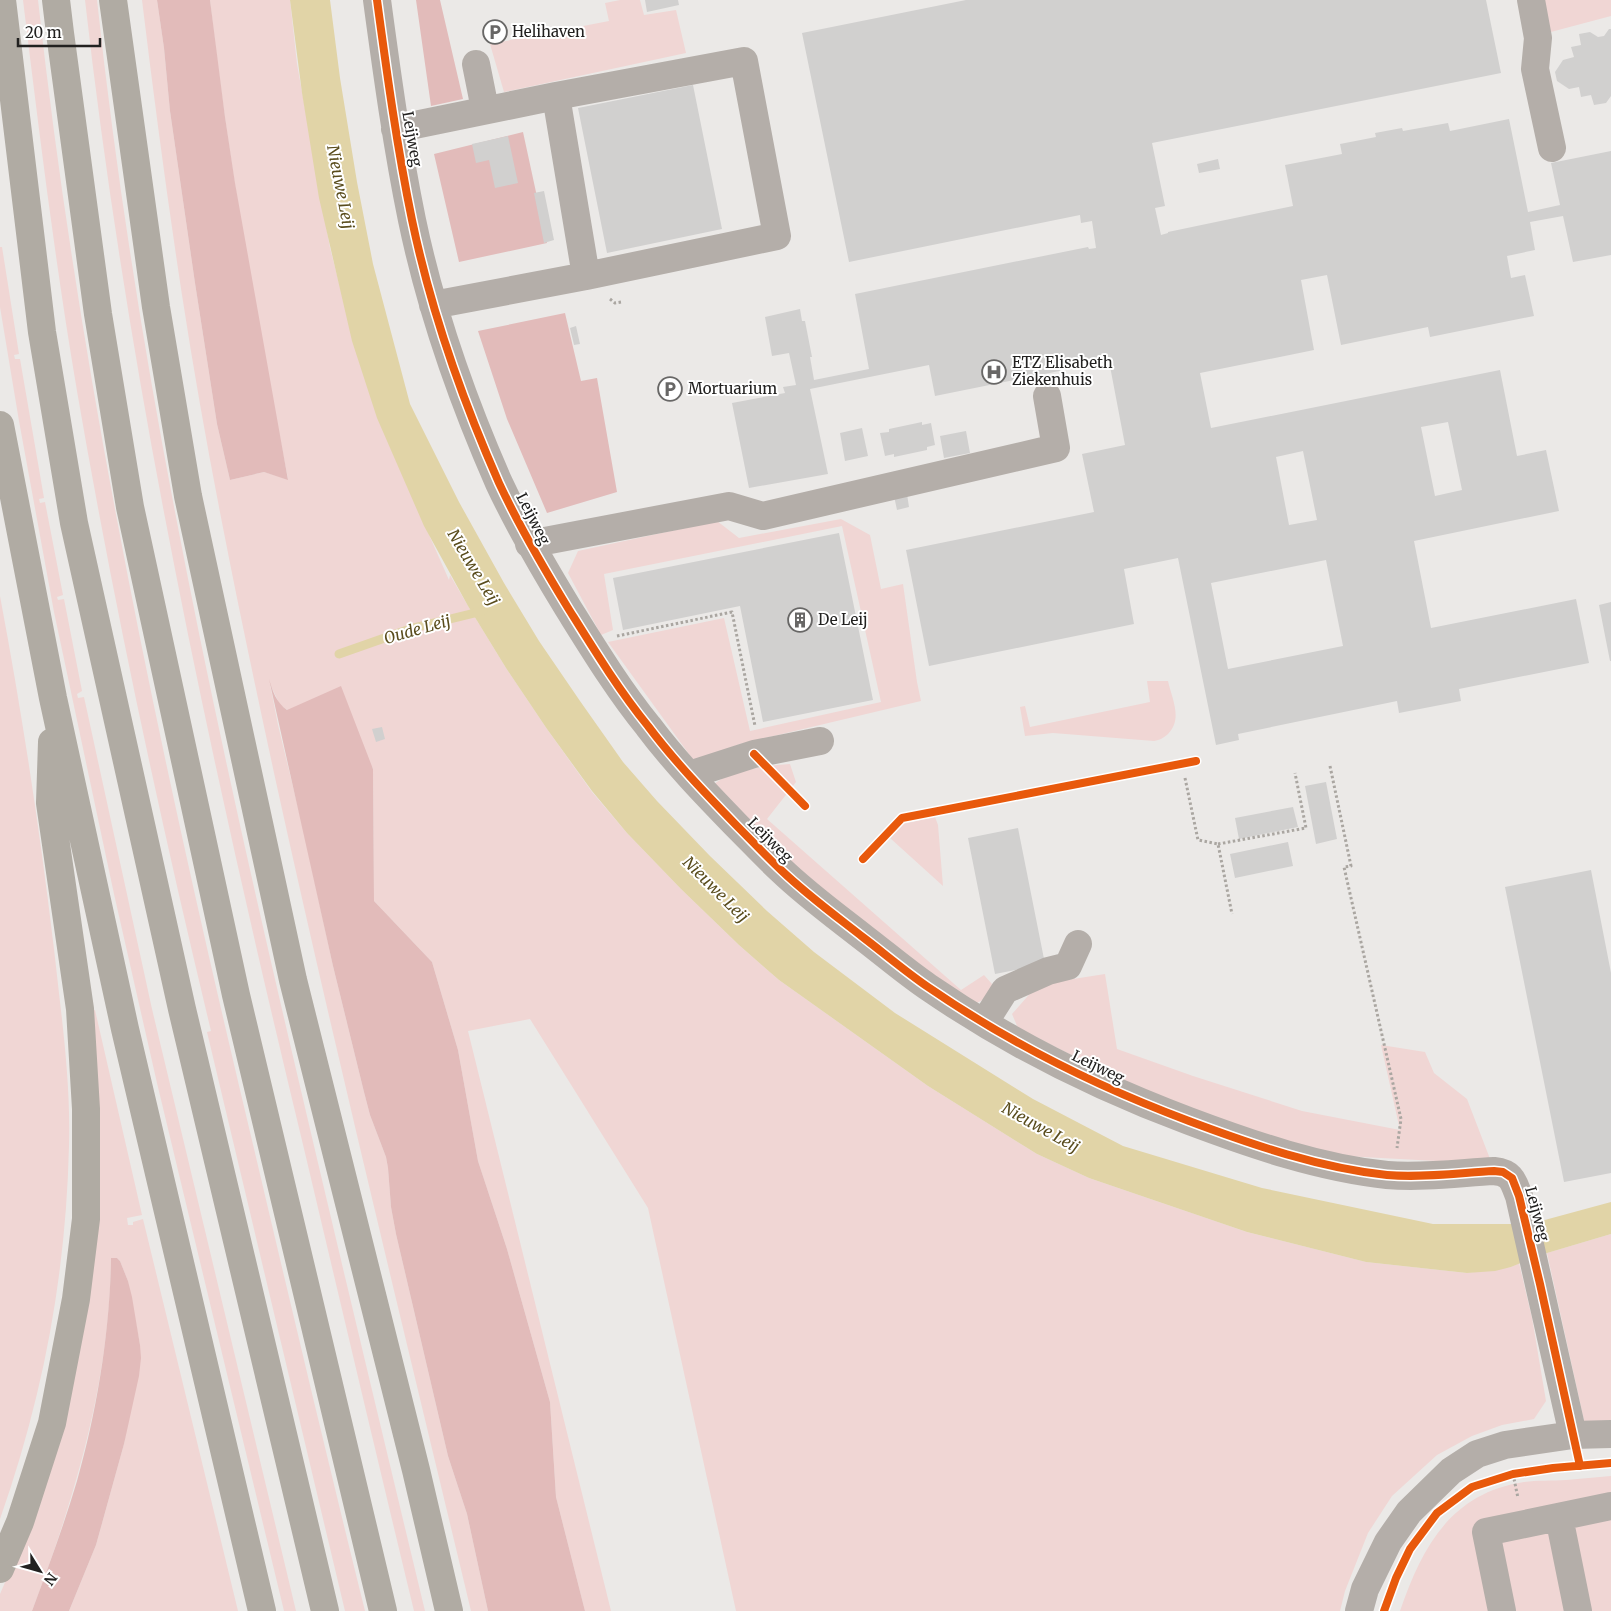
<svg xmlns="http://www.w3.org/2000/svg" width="1611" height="1611" viewBox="0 0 1611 1611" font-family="Merriweather,serif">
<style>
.green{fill:#f0d6d4}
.forest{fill:#e2bbba}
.water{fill:#e1d4a7}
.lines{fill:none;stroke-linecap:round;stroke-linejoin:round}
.stream{stroke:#e1d4a7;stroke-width:9}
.building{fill:#d1d0cf;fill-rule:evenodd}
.path{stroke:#aaa6a1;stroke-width:3;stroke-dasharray:2.5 2.5;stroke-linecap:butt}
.minor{stroke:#b4aea9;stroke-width:28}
.highway{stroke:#b0aba3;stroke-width:28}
.cycleway-casing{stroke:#fff;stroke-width:11}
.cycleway{stroke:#e8590c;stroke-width:8}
.labels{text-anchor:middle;stroke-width:4;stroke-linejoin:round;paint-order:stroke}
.poi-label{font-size:15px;fill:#222120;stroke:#fff;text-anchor:start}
.street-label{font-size:15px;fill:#222120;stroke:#fff}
.water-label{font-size:16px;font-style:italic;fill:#594c1c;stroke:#fff}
</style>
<rect width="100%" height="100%" fill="#ebe9e7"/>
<path class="green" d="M 23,0 L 38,0 C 81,390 164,772 255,1153 C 291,1306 327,1458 365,1611 L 345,1611 L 207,1032 L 211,1031 C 160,819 114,606 77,391 C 55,262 39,131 23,0 Z
M 85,0 L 97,0 C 135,354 210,702 291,1048 C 335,1236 380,1424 425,1611 L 414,1611 C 377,1458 341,1305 305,1153 C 213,772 129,389 85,0 Z
M 142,0 L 157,0 L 164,48 L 170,111 L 195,283 L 217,424 L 230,480 L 264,472 L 288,479 C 257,321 228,161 210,0 L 290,0 L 297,64 L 330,248 L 351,329 L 391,449 L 449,580 L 450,575 L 468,606 L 506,668 L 547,729 L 592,792 L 627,833 L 681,889 L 739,945 L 779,980 L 928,1086 L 1037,1154 L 1089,1178 L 1247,1232 L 1366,1262 L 1467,1273 L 1511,1267 L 1519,1263 L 1532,1318 L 1546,1401 L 1534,1419 L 1502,1425 L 1472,1436 L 1437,1455 L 1392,1496 L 1368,1533 L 1345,1591 L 1340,1611 L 736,1611 L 648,1208 L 530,1019 L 468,1031 L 611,1611 L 585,1611 L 556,1497 L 550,1402 L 507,1249 L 478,1161 L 458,1050 L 432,962 L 374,901 L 373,768 L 280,705 L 270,684 L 278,725 L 303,828 L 333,966 L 364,1092 L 370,1115 L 386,1157 L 388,1168 L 391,1207 L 396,1234 L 448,1456 L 467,1514 L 488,1611 L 471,1611 C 405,1335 337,1059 276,782 C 241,621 207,458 182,295 C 167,197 154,99 142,0 Z
M 620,0 L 640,0 L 644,15 L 676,10 L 686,53 L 504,92 L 490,44 L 609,21 L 605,3 Z
M 1539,0 L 1611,0 L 1611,16 L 1547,33 Z
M 0,247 L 2,247 L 19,354 L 14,355 L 15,359 L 20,359 L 44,498 L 39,499 L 40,503 L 45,502 L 63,595 L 57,597 L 58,600 L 64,599 L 82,691 L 77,694 L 78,698 L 84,697 L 152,1009 L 296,1611 L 284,1611 L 157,1083 L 114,894 L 54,612 L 19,421 L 0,307 Z
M 841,519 L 870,535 L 881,589 L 903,584 L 917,682 L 921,701 L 740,744 L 694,761 L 608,642 L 724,618 L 750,731 L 881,702 L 842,526 L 604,574 L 613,630 L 601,635 L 568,573 L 578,551 L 717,521 L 739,538 Z
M 0,596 C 22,713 40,831 54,949 C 61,1014 71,1080 69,1146 C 66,1275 43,1397 0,1519 Z
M 1147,681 L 1168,681 C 1172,699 1183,719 1168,734 C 1163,738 1160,740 1154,741 L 1053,733 L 1025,736 L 1020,707 L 1025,706 L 1030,727 L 1150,702 Z
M 790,764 L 796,782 L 767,819 L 961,990 L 984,975 L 992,984 L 990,996 L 975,1004 L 828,902 L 713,785 C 728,771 769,765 790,764 Z
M 935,817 L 938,825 L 943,886 L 890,838 L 903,824 Z
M 1105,974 L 1117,1049 L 1193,1076 L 1302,1111 L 1400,1130 L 1381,1045 L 1425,1052 L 1434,1073 L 1467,1099 L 1492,1164 L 1344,1156 L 1263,1137 L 1146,1093 L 1018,1028 L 1012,1014 L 1034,989 L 1054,982 Z
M 95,1010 L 142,1215 L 127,1218 L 128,1225 L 133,1225 L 133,1222 L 143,1219 L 238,1611 L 69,1611 L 96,1545 L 124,1444 L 140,1345 L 128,1281 L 120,1261 L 117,1258 L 111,1258 C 110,1380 75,1498 32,1611 L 0,1611 L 0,1594 L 19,1550 L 60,1425 L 90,1011 Z
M 1611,1234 L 1611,1420 L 1585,1425 L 1547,1253 Z
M 1611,1476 L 1611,1611 L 1400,1611 C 1422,1547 1451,1493 1524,1482 C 1537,1480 1552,1481 1566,1480 C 1581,1479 1596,1477 1611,1476 Z"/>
<path class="forest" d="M 157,0 L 210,0 L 225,117 L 235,183 L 288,480 L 264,472 L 230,480 L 217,424 L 195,283 L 170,111 L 164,48 Z
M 416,0 L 440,0 L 463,99 L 431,106 Z
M 523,132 L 547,243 L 459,262 L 434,154 Z
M 565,313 L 581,381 L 597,378 L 617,492 L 547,513 L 507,419 L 478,331 Z
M 269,679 C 273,692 276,702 287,710 L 341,686 L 373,769 L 374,901 L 432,962 L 458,1050 L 478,1161 L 507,1249 L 550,1402 L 556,1497 L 585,1611 L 488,1611 L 467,1514 L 448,1456 L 396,1234 L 391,1207 L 388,1168 L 386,1157 L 370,1115 L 364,1092 L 333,966 Z
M 111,1258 L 117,1258 L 120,1261 L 128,1281 L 132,1297 L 140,1345 L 141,1358 L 139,1376 L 124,1444 L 96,1545 L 69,1611 L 32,1611 C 48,1568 64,1525 77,1481 C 97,1411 110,1331 111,1258 Z"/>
<path class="water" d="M 290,0 L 330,0 L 340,78 L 357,182 L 373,264 L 410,404 L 459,502 L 504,583 L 539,641 L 580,701 L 623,762 L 657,801 L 710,856 L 767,911 L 814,952 L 895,1013 L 1033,1099 L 1123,1146 L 1262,1188 L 1433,1224 L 1530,1224 L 1611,1202 L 1611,1234 L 1537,1256 L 1511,1267 L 1495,1271 L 1467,1273 L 1366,1262 L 1247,1232 L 1089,1178 L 1037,1154 L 928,1086 L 779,980 L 739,945 L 681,889 L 627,833 L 592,791 L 547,729 L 506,668 L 468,606 L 424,526 L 377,418 L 352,341 L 319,198 L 302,93 Z"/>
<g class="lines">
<path class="stream" d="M 339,654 L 413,628 L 483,611"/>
</g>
<path class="building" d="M 645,0 L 678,0 L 679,5 L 647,12 Z
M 966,0 L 1486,0 L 1501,73 L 1152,143 L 1165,206 L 1155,208 L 1161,235 L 1168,233 L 1168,232 L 1293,206 L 1285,165 L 1342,154 L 1340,144 L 1376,137 L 1375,133 L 1402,128 L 1403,131 L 1448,123 L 1450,131 L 1509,119 L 1528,212 L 1560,205 L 1551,163 L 1611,151 L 1611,255 L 1573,262 L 1563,216 L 1530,222 L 1535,250 L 1507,256 L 1511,278 L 1525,275 L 1534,316 L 1430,337 L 1428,327 L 1341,345 L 1327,275 L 1301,280 L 1314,350 L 1200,373 L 1211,428 L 1500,370 L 1517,456 L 1546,450 L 1559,511 L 1414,541 L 1431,628 L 1576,599 L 1589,663 L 1459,689 L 1461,701 L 1399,713 L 1397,701 L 1238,734 L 1239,740 L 1216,745 L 1178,558 L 1124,569 L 1134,624 L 929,666 L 906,550 L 1094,512 L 1082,454 L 1125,445 L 1109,361 L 935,396 L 929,365 L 810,389 L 828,474 L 749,488 L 732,403 L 785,393 L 783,387 L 796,385 L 789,353 L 772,356 L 765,317 L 800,309 L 802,321 L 805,321 L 812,357 L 810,357 L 814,380 L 869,369 L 855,294 L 1088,247 L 1089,249 L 1096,248 L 1092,221 L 1081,223 L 1080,215 L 849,262 L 802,33 ZM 1448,422 L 1462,490 L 1435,496 L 1421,427 ZM 1303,451 L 1317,520 L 1289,525 L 1276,457 ZM 1326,560 L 1343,646 L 1228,669 L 1211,583 Z
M 1609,29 L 1611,29 L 1611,96 L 1606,103 L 1594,105 L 1591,95 L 1581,97 L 1579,87 L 1569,89 L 1557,81 L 1555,72 L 1563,60 L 1574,57 L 1571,47 L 1581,45 L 1579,34 L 1590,32 L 1598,37 L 1604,36 Z
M 693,85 L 722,229 L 607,253 L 578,108 Z
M 508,136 L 518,183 L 495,188 L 489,160 L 476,163 L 472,144 Z
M 1218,159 L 1220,169 L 1199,173 L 1197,164 Z
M 544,191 L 554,240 L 544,243 L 534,193 Z
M 576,326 L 580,344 L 574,345 L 570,328 Z
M 922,422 L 922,425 L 931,423 L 935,445 L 927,447 L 927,450 L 894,457 L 894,454 L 885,456 L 880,433 L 889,432 L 889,429 Z
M 862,428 L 868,456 L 845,461 L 840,433 Z
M 966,431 L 970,453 L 944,458 L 940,436 Z
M 907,494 L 909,507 L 897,510 L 894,496 Z
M 839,533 L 873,700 L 763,722 L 740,606 L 623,630 L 613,578 Z
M 1611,602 L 1611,661 L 1610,661 L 1599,605 Z
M 382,727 L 385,739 L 376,742 L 372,729 Z
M 1326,782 L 1337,839 L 1316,844 L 1305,786 Z
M 1293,807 L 1298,827 L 1239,839 L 1235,818 Z
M 1018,828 L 1045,964 L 995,974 L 968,838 Z
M 1288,842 L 1293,866 L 1235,878 L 1230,854 Z
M 1591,870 L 1611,973 L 1611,1173 L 1564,1182 L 1505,887 Z"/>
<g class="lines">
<path class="path" d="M 610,299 L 615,303 L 621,302
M 617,636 L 732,612 L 755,726
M 1330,766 L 1351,866 L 1344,867 L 1401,1119 L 1397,1148
M 1185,778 L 1198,840 L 1218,844 L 1232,914
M 1218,844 L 1306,828 L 1295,773
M 1513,1474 L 1518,1498"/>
<path class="minor" d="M 377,0 C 387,74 397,147 412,220 C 431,311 462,399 499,483 C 519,526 543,567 568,608 C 593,648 618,689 648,726 C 675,762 706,794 737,826 C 752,841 766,856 781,870 C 807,895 836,916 864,938 C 885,954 906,972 928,987 C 1008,1042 1098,1087 1189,1121 C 1253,1145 1320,1168 1387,1175 C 1422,1178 1459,1173 1494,1171 C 1512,1173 1513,1181 1519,1196 L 1573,1435
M 1531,0 L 1538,38 L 1535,69 L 1552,148
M 476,64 L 485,109
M 556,96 L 744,61 L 777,236 L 586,276
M 395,129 L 556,96 L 586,276 L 433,305
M 529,544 L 729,506 L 763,516 L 1056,448 L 1047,396
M 689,775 L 754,754 L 820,741
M 984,1023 L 1005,990 L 1048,971 L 1068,966 L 1078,944
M 1559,1517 L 1578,1611
M 1359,1611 L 1365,1589 L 1388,1542 L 1409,1512 L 1451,1471 L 1477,1454 L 1505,1445 L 1573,1435 L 1611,1434
M 1502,1611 L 1486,1532 L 1611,1506"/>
<path class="highway" d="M 2,0 L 42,332 L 74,523 L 182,1009 L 325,1611
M 56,0 L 60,33 L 98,314 L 130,507 L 236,995 L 383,1611
M 113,0 L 156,307 L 188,496 L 293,980 L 416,1470 L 449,1611
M 0,425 L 53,698 L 125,1029 L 262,1611
M 0,1569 L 20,1522 L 52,1423 L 76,1299 L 86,1219 L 86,1109 L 80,1009 L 50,803 L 52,742"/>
<g class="cycleway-casing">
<path id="cycleway" d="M 377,0 C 387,74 397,147 412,220 C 431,311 462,399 499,483 C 519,526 543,567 568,608 C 593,648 618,689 648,726 C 675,762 706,794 737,826 C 752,841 766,856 781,870 C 807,895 836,916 864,938 C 885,954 906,972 928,987 C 1008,1042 1098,1087 1189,1121 C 1253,1145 1320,1168 1387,1175 C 1422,1178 1459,1173 1494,1171 L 1503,1172 L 1512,1178 L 1519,1196 L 1540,1284 L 1580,1466
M 754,754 L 805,806
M 863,859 L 902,818 L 1196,761
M 1384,1611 L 1396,1578 L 1410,1549 L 1437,1513 L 1472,1487 L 1513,1474 L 1553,1468 L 1611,1463"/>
</g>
<use href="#cycleway" class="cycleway"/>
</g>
<defs>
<g id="parking-ring" transform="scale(1.25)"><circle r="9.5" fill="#fff" stroke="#686766" stroke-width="1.5"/><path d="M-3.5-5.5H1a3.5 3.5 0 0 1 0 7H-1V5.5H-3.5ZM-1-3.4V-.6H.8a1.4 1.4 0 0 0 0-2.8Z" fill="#686766"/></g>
<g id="hospital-ring" transform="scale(1.25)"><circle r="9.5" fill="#fff" stroke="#686766" stroke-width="1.5"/><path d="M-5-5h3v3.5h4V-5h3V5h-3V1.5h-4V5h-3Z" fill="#686766"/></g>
<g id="building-ring" transform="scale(1.25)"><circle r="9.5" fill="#fff" stroke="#686766" stroke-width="1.5"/><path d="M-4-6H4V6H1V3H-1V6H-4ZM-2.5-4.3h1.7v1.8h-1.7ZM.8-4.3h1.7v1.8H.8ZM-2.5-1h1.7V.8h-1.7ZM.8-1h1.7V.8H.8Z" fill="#686766"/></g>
</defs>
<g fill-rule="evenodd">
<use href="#parking-ring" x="495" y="32"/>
<use href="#hospital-ring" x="994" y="372"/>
<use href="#parking-ring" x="670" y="389"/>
<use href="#building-ring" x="800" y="620"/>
</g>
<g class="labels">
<g class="poi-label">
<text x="512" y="37">Helihaven</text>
<text x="1012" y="368">ETZ Elisabeth<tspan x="1012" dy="17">Ziekenhuis</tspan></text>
<text x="688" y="394">Mortuarium</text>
<text x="818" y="625">De Leij</text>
</g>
<g class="street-label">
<text transform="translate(412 139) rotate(80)" y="5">Leijweg</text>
<text transform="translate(533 519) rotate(63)" y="5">Leijweg</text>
<text transform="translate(770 840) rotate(45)" y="5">Leijweg</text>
<text transform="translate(1098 1067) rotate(26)" y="5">Leijweg</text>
<text transform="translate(1537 1214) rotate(75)" y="5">Leijweg</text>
</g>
<g class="water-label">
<text transform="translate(341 187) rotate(79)" y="6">Nieuwe Leij</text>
<text transform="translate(474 567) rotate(59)" y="6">Nieuwe Leij</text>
<text transform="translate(417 629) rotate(-16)" y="6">Oude Leij</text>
<text transform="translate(716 889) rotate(45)" y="6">Nieuwe Leij</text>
<text transform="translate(1041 1127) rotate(29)" y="6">Nieuwe Leij</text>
</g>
</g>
<g transform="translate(40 1571) rotate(127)" stroke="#ffffff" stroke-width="4" paint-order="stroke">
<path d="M0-4L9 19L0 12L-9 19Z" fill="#222120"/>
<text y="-8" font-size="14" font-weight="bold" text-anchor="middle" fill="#222120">N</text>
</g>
<path d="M18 38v8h82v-8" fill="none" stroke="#222120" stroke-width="2.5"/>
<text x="25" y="38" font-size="15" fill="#222120" stroke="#ffffff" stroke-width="4" paint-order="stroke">20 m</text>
</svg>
